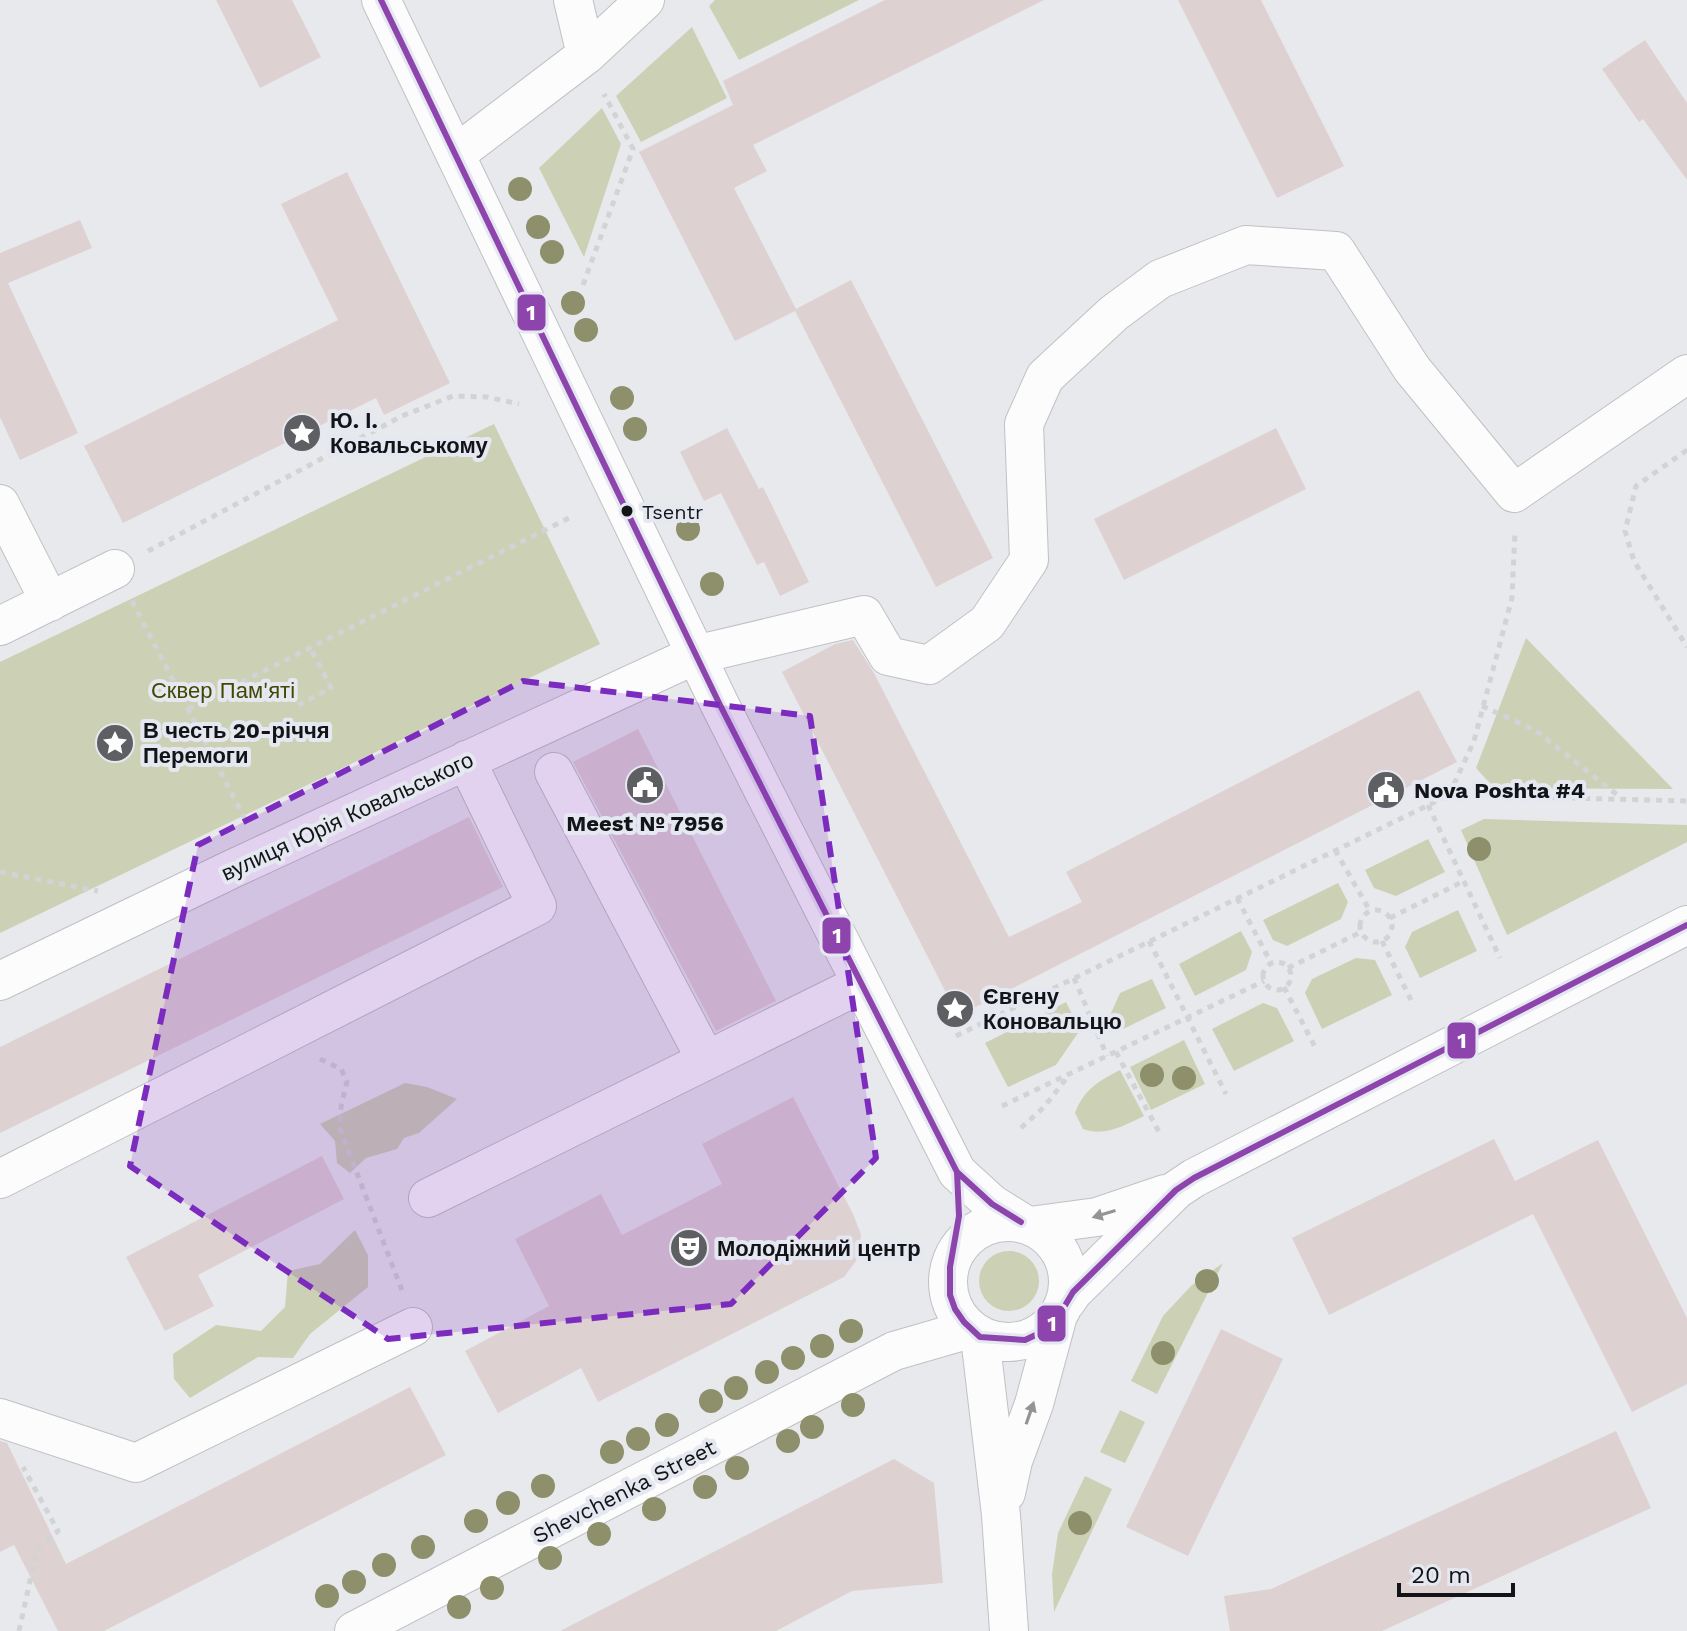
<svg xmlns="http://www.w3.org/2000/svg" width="1687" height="1631" viewBox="0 0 1687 1631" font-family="'Work Sans',sans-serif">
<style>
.green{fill:#ccd1b5}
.building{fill:#ded1d2}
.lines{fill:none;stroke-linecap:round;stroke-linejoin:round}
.minor-casing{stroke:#c0c1c4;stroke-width:40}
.path{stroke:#d2d3d4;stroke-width:5;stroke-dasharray:6 6;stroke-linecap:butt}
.minor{stroke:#fcfcfc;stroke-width:38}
.bus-1-casing{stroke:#e5e8f0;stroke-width:12}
.bus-1{stroke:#8e44ad;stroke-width:6}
.tree{fill:#8d906b}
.oneway{fill:#939495}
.marked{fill:#7b2cbf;fill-opacity:0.2;stroke:#7b2cbf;stroke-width:6;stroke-dasharray:16 10;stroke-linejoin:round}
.bus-dot{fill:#131417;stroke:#e5e8f0;stroke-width:3}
.labels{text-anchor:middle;stroke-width:8;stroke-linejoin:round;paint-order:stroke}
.bus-label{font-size:20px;fill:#131417;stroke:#e5e8f0;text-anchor:start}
.poi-label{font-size:22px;font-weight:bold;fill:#131417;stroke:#e5e8f0;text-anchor:start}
.park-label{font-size:22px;fill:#424701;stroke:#e5e8f0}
.street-label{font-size:22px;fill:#131417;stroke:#e5e8f0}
.line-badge{stroke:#e5e8f0;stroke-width:3}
.badge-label{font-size:22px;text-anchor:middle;font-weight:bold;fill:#fff}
</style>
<rect width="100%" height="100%" fill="#e8e9ed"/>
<path class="green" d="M 715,0 L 859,0 L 739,60 L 709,6 Z
M 692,27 L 727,98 L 641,142 L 616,96 Z
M 602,108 L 621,144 L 584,257 L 539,168 Z
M 494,424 L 600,644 L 0,933 L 0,662 Z
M 1526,638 L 1673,789 L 1494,788 L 1476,768 Z
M 1484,819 L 1687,825 L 1687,842 L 1507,935 L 1461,830 Z
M 1428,839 L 1445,872 L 1396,896 L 1374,888 L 1365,870 Z
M 1338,883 L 1348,902 L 1341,919 L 1287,946 L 1273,940 L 1263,920 Z
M 1458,910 L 1477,951 L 1420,978 L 1405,947 L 1412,932 Z
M 1241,931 L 1252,952 L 1246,970 L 1195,996 L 1179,964 Z
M 1356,958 L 1375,960 L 1392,995 L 1322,1029 L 1305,993 L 1312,979 Z
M 1152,979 L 1166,1008 L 1115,1033 L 1108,1020 L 1120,993 Z
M 1066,1002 L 1080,1030 L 1056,1065 L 1008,1087 L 985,1043 Z
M 1263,1003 L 1277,1008 L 1294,1041 L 1234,1071 L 1212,1029 Z
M 1184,1040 L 1205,1084 L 1151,1110 L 1130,1067 Z
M 1120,1070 L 1144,1116 C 1125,1125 1105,1137 1083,1129 L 1075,1113 C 1084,1089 1099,1081 1120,1070 Z
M 405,1083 L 427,1087 L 457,1099 L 419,1133 L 404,1138 L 397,1149 L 366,1158 L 350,1173 L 337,1163 L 335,1141 L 320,1124 Z
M 355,1230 L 368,1255 L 368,1287 L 310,1334 L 293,1358 L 258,1357 L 190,1398 L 174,1379 L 173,1354 L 216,1325 L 261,1331 L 285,1307 L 288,1271 L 320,1264 Z
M979 1281a30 30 0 1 1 60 0a30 30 0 1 1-60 0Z
M 1223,1263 L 1157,1394 L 1131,1381 L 1163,1316 L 1191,1286 Z
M 1120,1410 L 1145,1422 L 1125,1463 L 1100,1452 Z
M 1085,1476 L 1112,1489 L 1054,1612 L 1052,1574 L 1058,1533 Z"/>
<path class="building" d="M 216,0 L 292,0 L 321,57 L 260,88 Z
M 885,0 L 1044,0 L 753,145 L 767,171 L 734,188 L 796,309 L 851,280 L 993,558 L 936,587 L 795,311 L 735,341 L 639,152 L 733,105 L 723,81 Z
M 1178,0 L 1261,0 L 1344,166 L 1277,198 Z
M 1645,40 L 1687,103 L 1687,180 L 1643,119 L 1639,122 L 1602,69 Z
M 347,172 L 450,383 L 384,415 L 376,398 L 123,523 L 84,446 L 338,320 L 281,204 Z
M 80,220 L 92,248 L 8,283 L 78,433 L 20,460 L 0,417 L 0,253 Z
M 727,428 L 759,489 L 763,487 L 809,582 L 780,596 L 764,562 L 757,565 L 721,493 L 704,501 L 680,452 Z
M 1276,428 L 1306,489 L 1124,580 L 1094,519 Z
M 853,640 L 874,673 L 1009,937 L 1082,902 L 1066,872 L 1419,690 L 1457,762 L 958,1016 L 782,672 L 835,644 Z
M 638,729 L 776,1001 L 716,1031 L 573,762 Z
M 469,817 L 503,887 L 0,1133 L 0,1047 Z
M 793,1097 L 853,1214 L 861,1234 L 858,1258 L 844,1277 L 598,1402 L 581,1368 L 498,1413 L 465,1351 L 549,1306 L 515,1239 L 601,1194 L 622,1235 L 722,1184 L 702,1144 Z
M 1494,1139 L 1515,1181 L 1598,1140 L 1687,1318 L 1687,1384 L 1632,1412 L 1533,1214 L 1329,1315 L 1292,1238 Z
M 322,1156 L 344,1199 L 198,1275 L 214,1306 L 165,1331 L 126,1257 Z
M 1221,1329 L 1283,1359 L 1188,1556 L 1126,1527 Z
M 410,1387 L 446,1455 L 104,1631 L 58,1631 L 14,1545 L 0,1552 L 0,1441 L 7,1443 L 66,1564 Z
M 1616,1431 L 1651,1508 L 1382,1631 L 1230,1631 L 1224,1596 L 1271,1589 Z
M 894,1459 L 934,1483 L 943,1583 L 852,1591 L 776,1631 L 560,1631 Z"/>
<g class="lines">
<g class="minor-casing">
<path id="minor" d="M 381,0 L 720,705 L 957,1172 L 992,1204 L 1021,1222
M 573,0 L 586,55
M 456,154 L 586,55 L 645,0
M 0,504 L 50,602
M 0,626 L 115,569
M 554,772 L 706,1060
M 0,981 L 232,869 L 695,655 L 864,615 L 888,656 L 929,665 L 987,623 L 1029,560 L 1024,424 L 1045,377 L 1114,313 L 1160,279 L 1246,245 L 1336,251 L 1412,369 L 1514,493 L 1687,374
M 0,1179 L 537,906 L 466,760
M 428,1198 L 861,984
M948 1282a60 60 0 1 1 120 0a60 60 0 1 1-120 0Z
M 1030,1226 L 1097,1217 L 1165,1194
M 1066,1302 L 1073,1292 L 1176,1190 L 1194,1178 L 1687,925
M 980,1337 L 1001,1515 L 1009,1631
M 0,1418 L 136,1463 L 413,1327
M 1006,1493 L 1013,1461 L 1034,1404 L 1057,1319
M 354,1631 L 894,1351 L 970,1329"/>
</g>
<path class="path" d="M 583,285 L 633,149 L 604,94
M 1687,450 L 1636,486 L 1625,531 L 1634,561 L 1687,647
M 148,551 L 402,416 L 453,396 L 487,397 L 519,404
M 132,601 L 247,823
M 298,705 L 331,688 L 310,647
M 1482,706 L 1535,730 L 1620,797
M 188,709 L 573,516
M 1449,795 L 1474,741 L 1512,598 L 1515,531
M 1428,805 L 1500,958
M 1335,850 L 1370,911
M 0,872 L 98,891
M 1237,898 L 1271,963
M1360 926a16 16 0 1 1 32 0a16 16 0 1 1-32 0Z
M 1390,918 L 1464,881
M 1149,941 L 1226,1094
M 1382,941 L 1411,1000
M1263 976a14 14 0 1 1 28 0a14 14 0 1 1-28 0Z
M 1288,968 L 1361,932
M 1074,978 L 1107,1056
M 1284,987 L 1316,1049
M 956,1036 L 1449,795 L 1687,801
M 1116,1052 L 1159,1132
M 320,1059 L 341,1069 L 347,1081 L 341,1107 L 340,1129 L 403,1293
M 1002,1106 L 1264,981
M 1021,1128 L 1044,1107 L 1069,1075
M 19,1631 L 37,1549 L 58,1531 L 23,1467"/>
<use href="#minor" class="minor"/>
<g class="bus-1-casing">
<path id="bus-1" d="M 381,0 L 720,705 L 957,1172 L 992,1204 L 1021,1222
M 957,1172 L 959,1216 L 950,1267 L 950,1295 L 955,1309 L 964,1322 L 980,1337 L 1025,1340 L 1042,1332 L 1057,1319 L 1073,1292 L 1176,1190 L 1194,1178 L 1687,925"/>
</g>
<use href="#bus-1" class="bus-1"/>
</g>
<g class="tree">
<circle cx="520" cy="189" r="12"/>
<circle cx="538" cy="227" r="12"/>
<circle cx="552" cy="252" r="12"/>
<circle cx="573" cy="303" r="12"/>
<circle cx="586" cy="330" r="12"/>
<circle cx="622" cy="398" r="12"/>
<circle cx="635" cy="429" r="12"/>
<circle cx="688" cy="529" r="12"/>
<circle cx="712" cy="584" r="12"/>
<circle cx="1479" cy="849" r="12"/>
<circle cx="1152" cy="1075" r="12"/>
<circle cx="1184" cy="1078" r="12"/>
<circle cx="1207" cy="1281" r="12"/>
<circle cx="851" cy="1331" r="12"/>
<circle cx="822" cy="1346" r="12"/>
<circle cx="1163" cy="1353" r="12"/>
<circle cx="793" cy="1358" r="12"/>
<circle cx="767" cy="1372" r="12"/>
<circle cx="736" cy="1388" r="12"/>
<circle cx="711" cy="1401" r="12"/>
<circle cx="853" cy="1405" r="12"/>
<circle cx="667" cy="1425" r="12"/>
<circle cx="812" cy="1427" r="12"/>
<circle cx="638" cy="1439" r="12"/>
<circle cx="788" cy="1441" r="12"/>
<circle cx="612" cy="1452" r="12"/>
<circle cx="737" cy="1468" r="12"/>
<circle cx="543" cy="1486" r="12"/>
<circle cx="705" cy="1487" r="12"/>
<circle cx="508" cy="1503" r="12"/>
<circle cx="654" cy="1509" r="12"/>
<circle cx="476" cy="1521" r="12"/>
<circle cx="1080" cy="1523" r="12"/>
<circle cx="599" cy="1534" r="12"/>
<circle cx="423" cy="1547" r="12"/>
<circle cx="550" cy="1558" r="12"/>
<circle cx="384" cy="1565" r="12"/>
<circle cx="354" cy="1582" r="12"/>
<circle cx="492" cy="1588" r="12"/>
<circle cx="327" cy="1596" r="12"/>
<circle cx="459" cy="1607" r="12"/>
</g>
<defs><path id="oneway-solid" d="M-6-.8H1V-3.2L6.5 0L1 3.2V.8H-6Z" transform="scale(2)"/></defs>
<g class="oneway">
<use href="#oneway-solid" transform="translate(1104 1214) rotate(163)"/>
<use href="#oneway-solid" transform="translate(1030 1413) rotate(-71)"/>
</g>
<path class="marked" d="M 523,681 L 810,716 L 876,1158 L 731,1304 L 388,1339 L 130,1166 L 198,845 Z"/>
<defs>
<g id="sight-disc" transform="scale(2)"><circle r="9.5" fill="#5e5f62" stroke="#e5e8f0"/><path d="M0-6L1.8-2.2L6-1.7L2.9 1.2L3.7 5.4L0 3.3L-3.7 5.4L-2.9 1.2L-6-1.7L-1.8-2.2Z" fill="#fff"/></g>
<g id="civic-disc" transform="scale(2)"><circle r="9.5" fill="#5e5f62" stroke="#e5e8f0"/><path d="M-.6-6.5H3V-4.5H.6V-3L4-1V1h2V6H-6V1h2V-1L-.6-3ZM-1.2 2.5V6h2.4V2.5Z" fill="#fff"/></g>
<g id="theatre-disc" transform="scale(2)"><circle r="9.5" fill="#5e5f62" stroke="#e5e8f0"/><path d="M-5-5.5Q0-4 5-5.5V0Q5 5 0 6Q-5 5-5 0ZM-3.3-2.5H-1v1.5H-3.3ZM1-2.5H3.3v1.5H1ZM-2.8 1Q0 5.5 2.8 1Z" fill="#fff"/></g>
</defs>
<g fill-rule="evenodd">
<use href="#sight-disc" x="302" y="433"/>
<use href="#sight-disc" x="115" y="743"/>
<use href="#civic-disc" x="645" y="785"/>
<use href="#civic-disc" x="1386" y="790"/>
<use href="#sight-disc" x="955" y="1009"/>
<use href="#theatre-disc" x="689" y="1248"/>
</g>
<circle class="bus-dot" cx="627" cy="511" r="7"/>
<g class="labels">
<g class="bus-label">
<text x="642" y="519">Tsentr</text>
</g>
<g class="poi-label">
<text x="330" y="428">Ю. І.<tspan x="330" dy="25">Ковальському</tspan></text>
<text x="143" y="738">В честь 20-річчя<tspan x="143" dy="25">Перемоги</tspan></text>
<text x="1414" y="798">Nova Poshta #4</text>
<text x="645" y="831" text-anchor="middle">Meest № 7956</text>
<text x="983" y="1004">Євгену<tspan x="983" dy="25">Коновальцю</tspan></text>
<text x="717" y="1256">Молодіжний центр</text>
</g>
<g class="park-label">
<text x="223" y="698">Сквер Пам'яті</text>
</g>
<g class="street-label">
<text transform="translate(347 816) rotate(-25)" y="8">вулиця Юрія Ковальського</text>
<text transform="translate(624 1491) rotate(-27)" y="8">Shevchenka Street</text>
</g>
</g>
<g class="line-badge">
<rect x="516" y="293" width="31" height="39" rx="8" fill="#8e44ad"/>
<rect x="821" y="916" width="31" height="39" rx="8" fill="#8e44ad"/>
<rect x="1446" y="1021" width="31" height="39" rx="8" fill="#8e44ad"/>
<rect x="1036" y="1304" width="31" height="39" rx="8" fill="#8e44ad"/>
</g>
<g class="badge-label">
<text x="531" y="320">1</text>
<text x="837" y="943">1</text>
<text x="1462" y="1048">1</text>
<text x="1052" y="1331">1</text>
</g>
<path d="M1399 1583v12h114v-12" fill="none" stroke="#131417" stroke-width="4"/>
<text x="1411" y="1583" font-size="24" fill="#131417" stroke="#e5e8f0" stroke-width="6" paint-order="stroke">20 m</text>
</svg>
